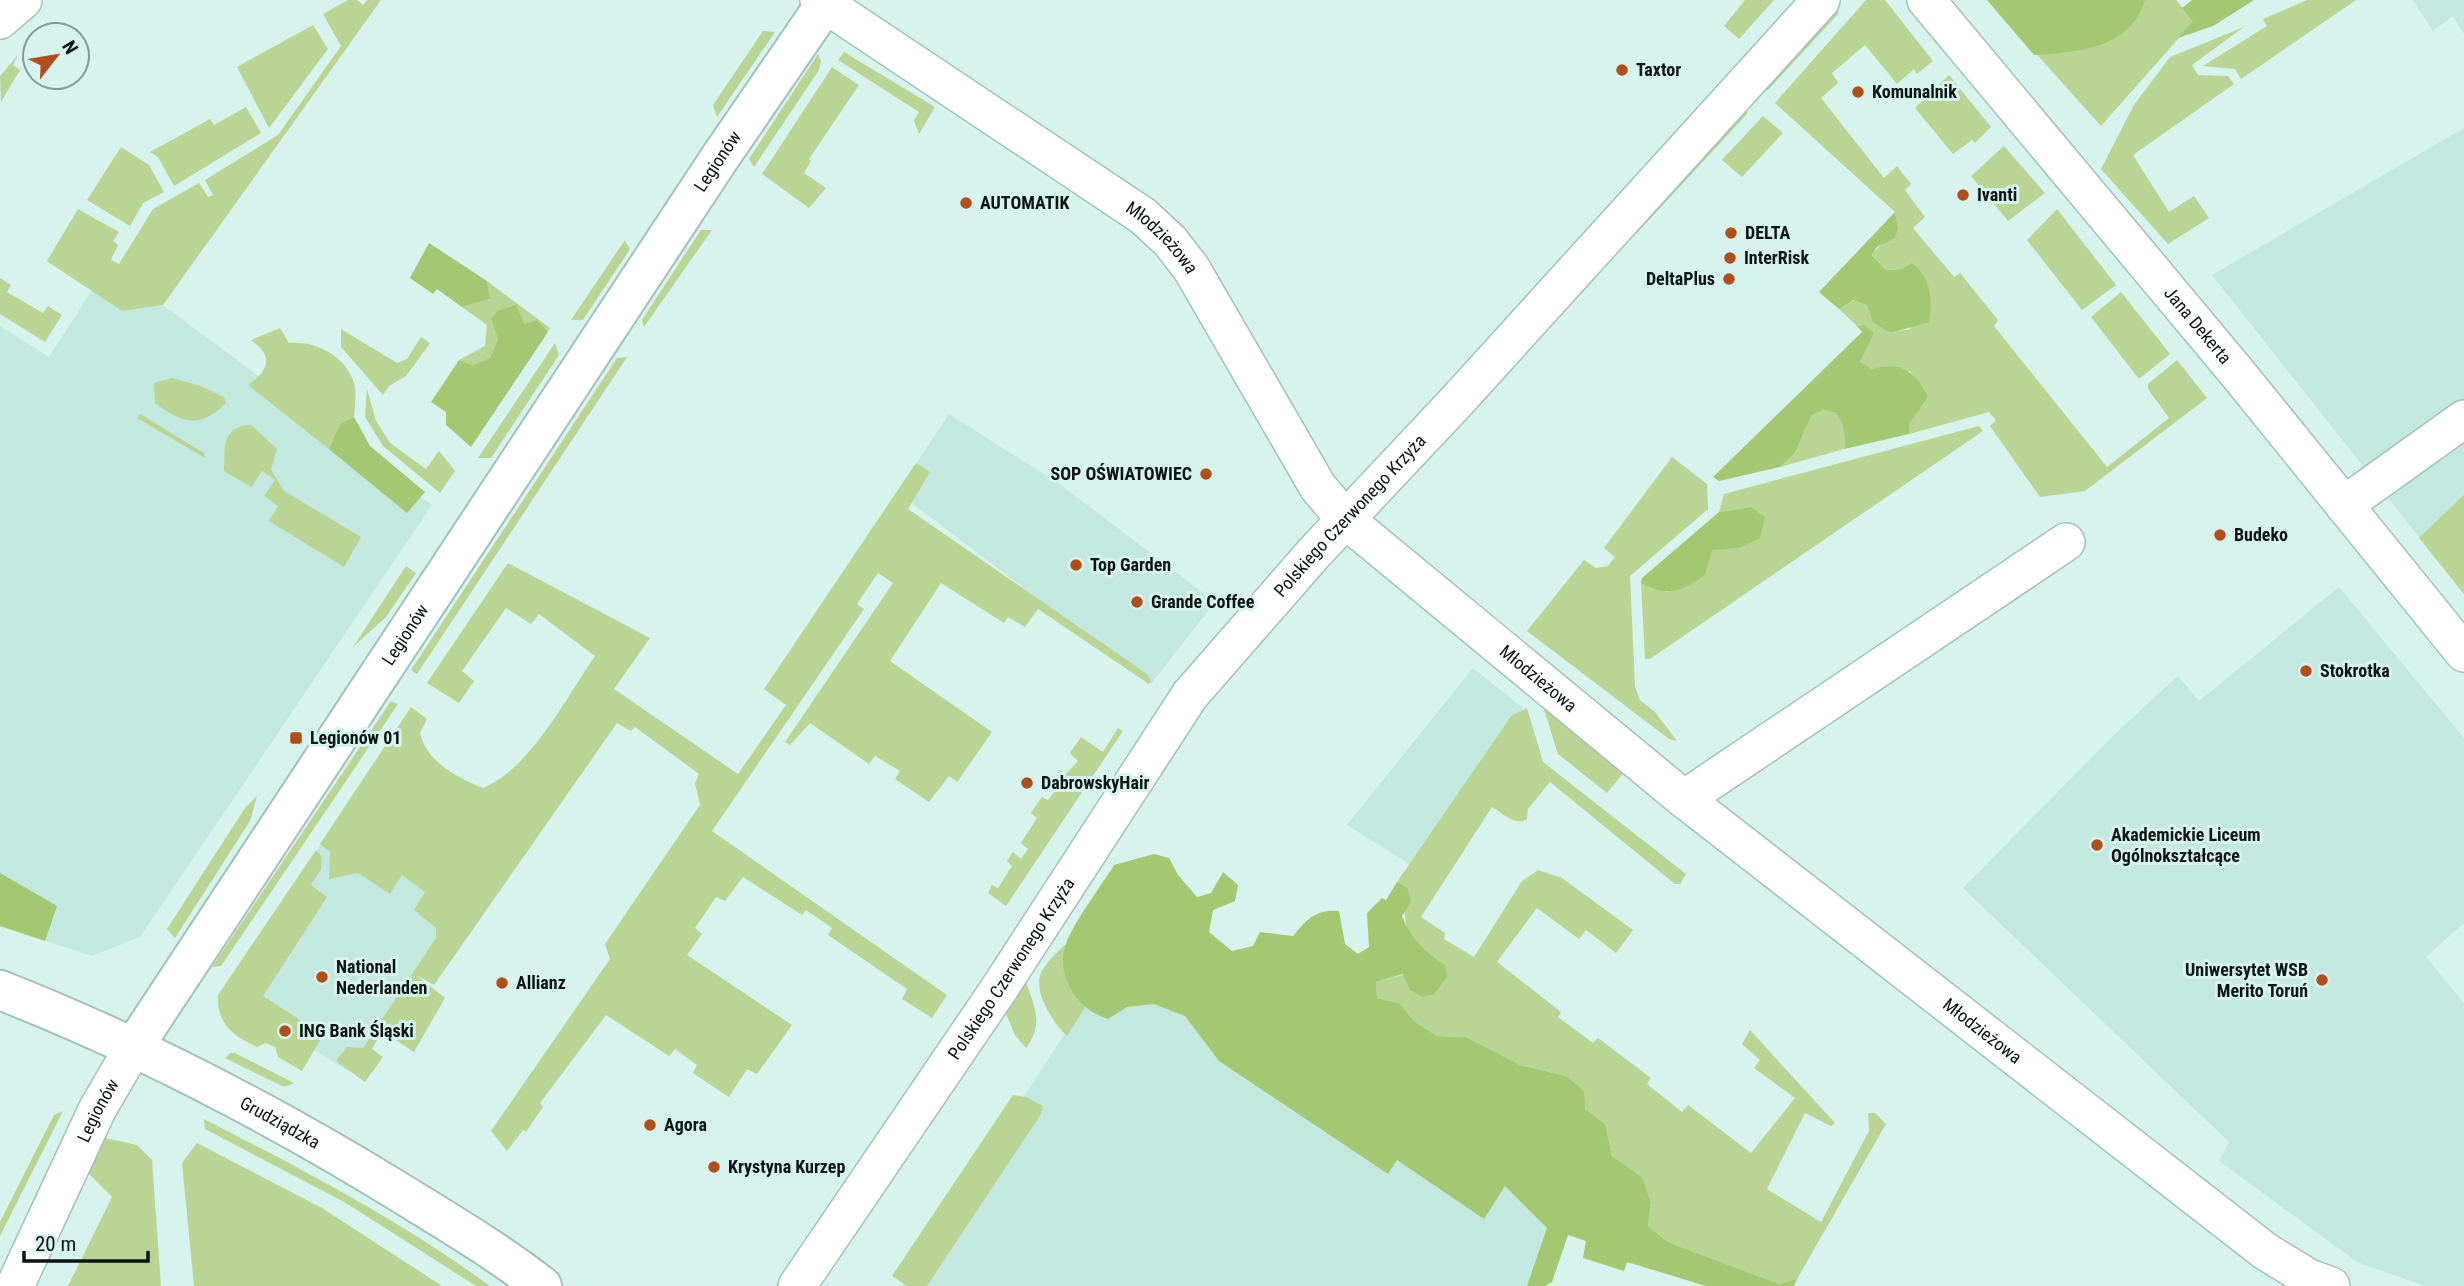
<svg xmlns="http://www.w3.org/2000/svg" width="2464" height="1286" viewBox="0 0 2464 1286" font-family="'Roboto Condensed',sans-serif">
<style>
.built{fill:#c2e8e0}
.green{fill:#b9d493}
.forest{fill:#a4c771}
.lines{fill:none;stroke-linecap:round;stroke-linejoin:round}
.minor-casing{stroke:#a5c0bb;stroke-width:40}
.tertiary-casing{stroke:#a5c0bb;stroke-width:42}
.minor{stroke:#fff;stroke-width:37}
.tertiary{stroke:#fff;stroke-width:38}
.poi-dot{fill:#b24e1a;stroke:#d7f3ed;stroke-width:2.5}
.labels{text-anchor:middle;stroke-width:6;stroke-linejoin:round;paint-order:stroke}
.poi-label{font-size:18px;font-weight:bold;fill:#0a1412;stroke:#d7f3ed;text-anchor:start}
.street-label{font-size:18px;fill:#0a1412;stroke:#d7f3ed}
</style>
<rect width="100%" height="100%" fill="#d7f3ed"/>
<path class="built" d="M 2413,0 L 2464,0 L 2464,34 L 2453,16 L 2433,31 Z
M 2464,128 L 2464,594 L 2212,275 Z
M 92,290 L 122,311 L 163,305 L 432,505 L 140,937 L 92,956 L 0,926 L 0,326 L 49,357 Z
M 949,414 L 1061,485 L 1215,602 L 1151,684 L 897,492 Z
M 2339,587 L 2464,738 L 2464,923 L 2426,957 L 2464,1003 L 2464,1286 L 2425,1286 L 2357,1262 L 2219,1161 L 2229,1142 L 1963,888 L 2118,731 L 2178,676 L 2199,701 Z
M 1473,668 L 1523,708 L 1409,864 L 1347,825 Z
M 373,764 L 503,851 L 350,1072 L 223,994 Z
M 1127,937 L 1309,1035 L 1554,1222 L 1536,1286 L 902,1286 Z"/>
<path class="green" d="M 348,0 L 357,0 L 363,5 L 367,0 L 381,0 L 163,305 L 122,311 L 47,261 L 78,209 L 119,232 L 113,241 L 118,245 L 111,260 L 119,264 L 153,209 L 199,183 L 208,197 L 213,195 L 205,180 L 278,135 L 341,46 L 323,14 Z
M 1745,0 L 1774,0 L 1739,39 L 1724,26 Z
M 1866,0 L 1885,0 L 1933,61 L 1917,74 L 1914,69 L 1897,84 L 1865,45 L 1832,73 L 1838,83 L 1821,98 L 1884,178 L 1897,166 L 1911,184 L 1905,190 L 1925,217 L 1913,228 L 1954,277 L 1960,273 L 1998,320 L 1994,326 L 2107,467 L 2169,418 L 2148,389 L 2148,384 L 2177,360 L 2207,398 L 2085,491 L 2040,497 L 1990,426 L 1996,420 L 1989,412 L 1909,434 L 1908,424 L 1928,397 L 1910,371 L 1872,369 L 1860,362 L 1864,325 L 1857,326 L 1839,309 L 1855,300 L 1867,305 L 1873,323 L 1891,333 L 1910,329 L 1902,269 L 1886,270 L 1872,254 L 1898,228 L 1895,212 L 1775,103 Z
M 1988,0 L 2176,0 L 2194,21 L 2101,126 Z
M 2307,0 L 2356,0 L 2241,79 L 2235,69 L 2203,66 L 2267,26 L 2263,19 Z
M 1839,1 L 1838,14 L 1768,90 L 1757,91 Z
M 313,25 L 328,49 L 269,128 L 237,67 Z
M 2244,27 L 2192,65 L 2198,75 L 2228,76 L 2234,84 L 2133,155 L 2169,212 L 2194,196 L 2209,218 L 2168,244 L 2101,169 L 2134,105 L 2170,57 Z
M 763,31 L 775,32 L 717,117 L 713,105 Z
M 844,52 L 935,107 L 919,134 L 914,120 L 919,112 L 838,60 Z
M 818,54 L 821,61 L 819,70 L 754,167 L 749,159 Z
M 18,55 L 13,65 L 20,70 L 1,102 L 0,76 Z
M 832,67 L 859,85 L 809,159 L 811,161 L 804,173 L 826,188 L 809,208 L 762,174 Z
M 1949,75 L 1991,127 L 1975,143 L 1972,140 L 1953,154 L 1915,108 Z
M 1747,103 L 1747,114 L 1636,234 L 1634,227 Z
M 246,107 L 261,133 L 174,186 L 158,157 L 150,152 L 210,119 L 214,125 Z
M 1763,116 L 1783,133 L 1742,177 L 1722,160 Z
M 2004,146 L 2045,193 L 2008,221 L 1971,176 Z
M 121,147 L 149,165 L 164,192 L 143,203 L 130,226 L 87,200 Z
M 2057,209 L 2116,285 L 2082,310 L 2027,240 Z
M 701,230 L 712,230 L 644,327 L 642,320 Z
M 625,240 L 630,249 L 583,320 L 571,320 Z
M 0,278 L 11,285 L 7,292 L 43,313 L 48,306 L 62,315 L 45,342 L 0,314 Z
M 487,281 L 550,328 L 548,332 L 537,320 L 524,324 L 491,319 L 498,339 L 490,358 L 473,365 L 459,360 L 485,346 L 487,325 L 462,307 L 490,299 Z
M 2121,292 L 2170,354 L 2139,379 L 2091,317 Z
M 280,328 L 289,343 C 315,340 346,356 354,383 C 357,393 355,406 354,417 L 340,424 L 329,449 L 248,385 C 269,370 274,356 251,340 Z
M 341,329 L 397,363 L 407,359 L 421,337 L 430,343 L 406,376 L 389,386 L 383,395 L 341,347 Z
M 555,343 L 559,355 L 491,458 L 478,458 Z
M 627,357 L 417,674 L 411,670 L 617,358 Z
M 172,378 L 198,385 L 224,397 L 226,403 C 199,429 184,424 155,403 L 154,383 Z
M 367,389 L 376,421 L 390,443 L 426,469 L 439,451 L 455,471 L 440,493 L 383,446 L 365,417 Z
M 1823,410 L 1836,413 C 1844,425 1846,435 1844,449 L 1780,467 L 1795,453 L 1811,416 Z
M 140,414 L 204,453 L 205,458 L 137,418 Z
M 251,425 L 277,449 L 271,470 L 284,491 L 361,537 L 344,567 L 269,521 L 278,506 L 264,496 L 275,480 L 262,471 L 251,487 L 224,471 C 225,448 221,426 251,425 Z
M 1979,426 L 1983,431 L 1650,659 L 1645,659 L 1641,583 L 1652,589 L 1668,592 L 1712,549 L 1739,548 L 1751,507 L 1719,512 L 1724,494 Z
M 1672,457 L 1707,484 L 1708,509 L 1630,576 L 1635,686 L 1640,700 L 1655,712 L 1677,741 L 1669,739 L 1527,631 L 1584,560 L 1596,568 L 1608,566 L 1615,557 L 1604,548 Z
M 916,463 L 930,472 L 908,509 L 1147,674 L 1151,681 L 1149,684 L 1038,609 L 1025,627 L 1008,617 L 1004,623 L 941,583 L 890,661 L 992,732 L 957,782 L 949,776 L 929,802 L 895,779 L 900,771 L 875,756 L 869,764 L 810,723 L 790,745 L 785,742 L 893,583 L 878,573 L 857,604 L 864,609 L 712,831 L 947,995 L 932,1018 L 902,999 L 907,989 L 828,935 L 832,928 L 806,910 L 802,915 L 743,877 L 725,901 L 716,897 L 695,928 L 702,934 L 687,955 L 792,1025 L 757,1074 L 747,1069 L 729,1097 L 693,1073 L 697,1065 L 675,1049 L 669,1056 L 606,1015 L 540,1103 L 543,1107 L 526,1132 L 523,1130 L 507,1151 L 491,1131 L 610,959 L 605,944 L 700,805 L 695,783 L 699,774 L 635,727 L 631,731 L 617,723 L 434,985 L 416,975 L 445,998 L 414,1052 L 382,1031 L 372,1049 L 383,1057 L 365,1082 L 336,1061 L 347,1047 L 363,1048 L 436,938 L 436,928 L 414,910 L 425,892 L 402,875 L 390,894 L 358,873 L 329,879 L 330,852 L 320,844 L 411,707 L 427,719 L 420,733 C 427,762 456,777 483,788 C 530,769 566,698 595,656 L 539,614 L 531,624 L 506,608 L 462,671 L 474,681 L 459,703 L 427,683 L 508,563 L 650,638 L 614,689 L 738,774 L 786,705 L 764,689 Z
M 2464,495 L 2464,594 L 2419,538 Z
M 406,566 L 416,573 L 386,617 L 353,647 Z
M 1541,700 L 1626,770 L 1607,793 L 1558,754 Z
M 391,701 L 398,704 L 221,966 L 212,967 Z
M 1527,708 L 1543,762 L 1686,874 L 1680,884 L 1675,884 L 1550,782 L 1528,809 L 1527,819 C 1515,827 1503,813 1492,807 L 1421,917 L 1445,933 L 1444,939 L 1474,957 L 1522,881 L 1538,870 L 1562,878 L 1633,930 L 1616,953 L 1586,930 L 1579,939 L 1537,908 L 1497,962 L 1561,1012 L 1558,1017 L 1593,1043 L 1598,1038 L 1651,1078 L 1647,1084 L 1682,1112 L 1688,1105 L 1751,1153 L 1795,1098 L 1754,1068 L 1760,1060 L 1742,1044 L 1750,1030 L 1835,1123 L 1831,1126 L 1805,1113 L 1767,1189 L 1821,1222 L 1869,1131 L 1868,1113 L 1875,1113 L 1886,1124 L 1797,1279 L 1779,1284 L 1668,1242 L 1648,1226 L 1651,1202 L 1642,1177 L 1612,1156 L 1605,1125 L 1585,1109 L 1566,1076 L 1520,1065 L 1466,1037 L 1437,1036 L 1414,1021 L 1399,1003 L 1377,998 L 1376,982 L 1444,964 C 1408,942 1400,929 1407,887 L 1397,882 L 1512,715 Z
M 1118,728 L 1123,731 L 1006,906 L 988,893 L 992,885 L 998,888 L 1012,866 L 1007,861 L 1013,852 L 1021,859 L 1028,849 L 1021,843 L 1037,818 L 1031,813 L 1042,797 L 1048,800 L 1059,786 L 1053,781 L 1060,770 L 1066,774 L 1078,761 L 1070,753 L 1081,737 L 1103,752 Z
M 257,796 L 250,821 L 175,938 L 167,929 L 245,808 Z
M 316,850 L 322,856 L 321,869 L 311,885 L 327,897 L 263,996 L 323,1035 L 302,1071 L 278,1057 L 275,1047 L 266,1043 L 257,1047 C 234,1037 216,1023 218,995 Z
M 1066,944 C 1065,975 1061,984 1086,1006 L 1067,1036 C 1053,1023 1033,992 1041,973 C 1046,962 1058,952 1066,944 Z
M 1021,969 C 1031,1000 1047,1020 1026,1048 L 1015,1035 L 1001,1002 Z
M 230,1053 L 235,1053 L 294,1083 L 284,1087 L 225,1058 Z
M 1013,1095 L 1026,1097 L 1043,1106 L 1041,1114 L 927,1286 L 907,1286 L 892,1276 Z
M 63,1111 L 0,1236 L 0,1222 L 54,1115 Z
M 204,1119 C 303,1170 400,1220 490,1286 L 476,1286 L 346,1203 L 205,1129 Z
M 105,1138 L 137,1145 L 152,1160 L 161,1286 L 68,1286 L 112,1197 L 88,1173 Z
M 197,1143 L 322,1208 L 442,1286 L 194,1286 L 182,1163 Z"/>
<path class="forest" d="M 1987,0 L 2145,0 C 2130,49 2078,52 2034,55 Z
M 2192,0 L 2254,0 L 2213,26 L 2178,38 L 2193,21 L 2182,8 Z
M 1895,212 L 1898,228 L 1895,238 L 1877,247 L 1872,255 L 1886,270 L 1902,269 L 1912,263 C 1931,278 1933,300 1929,322 L 1891,333 L 1873,323 L 1867,305 L 1854,300 L 1839,309 L 1819,292 Z
M 429,243 L 487,281 L 490,299 L 462,307 L 437,289 L 433,294 L 410,278 Z
M 516,305 L 524,324 L 537,320 L 548,332 L 471,447 L 446,425 L 446,412 L 431,402 L 459,360 L 473,365 L 490,358 L 498,339 L 491,319 L 497,311 Z
M 1864,325 L 1874,333 L 1860,362 L 1872,369 C 1902,361 1914,370 1928,397 L 1909,424 L 1909,434 L 1844,449 C 1846,435 1844,425 1836,413 L 1823,410 L 1811,416 L 1795,453 L 1780,467 L 1719,481 L 1713,477 L 1862,332 L 1857,326 Z
M 354,417 L 370,446 L 425,492 L 407,513 L 329,449 L 340,424 Z
M 1751,507 L 1765,517 L 1760,538 L 1739,548 L 1712,550 L 1705,575 C 1683,591 1666,598 1641,583 L 1642,578 L 1719,512 Z
M 1154,854 L 1169,858 L 1178,875 L 1197,897 L 1211,893 L 1223,872 L 1238,885 L 1235,901 L 1213,910 L 1209,932 L 1232,951 L 1253,946 L 1260,932 L 1293,936 C 1307,919 1316,909 1339,911 L 1345,944 L 1358,954 L 1369,947 L 1367,913 L 1382,898 L 1386,900 L 1397,882 L 1407,887 L 1411,902 L 1402,916 C 1411,938 1424,952 1444,964 L 1447,977 L 1434,994 L 1423,997 L 1410,990 L 1403,974 L 1376,982 L 1377,998 L 1399,1003 L 1414,1021 L 1437,1036 L 1466,1037 L 1520,1065 L 1566,1076 L 1584,1091 L 1585,1109 L 1605,1124 L 1612,1156 L 1642,1177 L 1651,1202 L 1648,1226 L 1668,1242 L 1779,1284 L 1797,1279 L 1794,1286 L 1706,1286 L 1627,1262 L 1624,1271 L 1583,1258 L 1586,1241 L 1568,1235 L 1552,1282 L 1545,1286 L 1527,1286 L 1547,1228 L 1505,1186 L 1484,1219 L 1397,1160 L 1388,1174 L 1219,1061 L 1185,1016 L 1154,1004 L 1127,1007 L 1108,1019 C 1077,1009 1055,977 1066,944 C 1073,923 1102,885 1114,865 Z
M 0,873 L 57,906 L 45,941 L 0,926 Z"/>
<g class="lines">
<g class="minor-casing">
<g id="minor">
<path id="s1" d="M 819,0 L 1143,216 L 1170,241 L 1191,268 L 1318,487 L 1346,520 L 1684,799 L 2265,1251 L 2309,1278 L 2331,1286"/>
<path id="s2" d="M 1926,0 L 2239,375 L 2464,653"/>
<path d="M 0,20 L 23,0"/>
<path d="M 2344,505 L 2464,419"/>
<path d="M 1684,799 L 2066,542"/>
<path id="s3" d="M 15,1286 L 97,1110 L 133,1048"/>
<path id="s4" d="M 797,1286 L 997,992 L 1190,695 L 1314,553 L 1456,402 L 1821,0"/>
</g>
</g>
<g class="tertiary-casing">
<g id="tertiary">
<path id="s5" d="M 0,990 C 140,1045 276,1116 404,1195 C 451,1224 498,1252 542,1286"/>
<path id="s6" d="M 133,1048 L 719,159 L 828,0"/>
</g>
</g>
<use href="#minor" class="minor"/>
<use href="#tertiary" class="tertiary"/>
</g>
<g class="poi-dot">
<circle cx="1622" cy="70" r="7"/>
<circle cx="1858" cy="92" r="7"/>
<circle cx="1963" cy="195" r="7"/>
<circle cx="966" cy="203" r="7"/>
<circle cx="1731" cy="233" r="7"/>
<circle cx="1730" cy="258" r="7"/>
<circle cx="1729" cy="279" r="7"/>
<circle cx="1206" cy="474" r="7"/>
<circle cx="2220" cy="535" r="7"/>
<circle cx="1076" cy="565" r="7"/>
<circle cx="1137" cy="602" r="7"/>
<circle cx="2306" cy="671" r="7"/>
<rect x="289" y="731" width="14" height="14" rx="3.5"/>
<circle cx="1027" cy="783" r="7"/>
<circle cx="2097" cy="845" r="7"/>
<circle cx="322" cy="977" r="7"/>
<circle cx="2322" cy="980" r="7"/>
<circle cx="502" cy="983" r="7"/>
<circle cx="285" cy="1031" r="7"/>
<circle cx="650" cy="1125" r="7"/>
<circle cx="714" cy="1167" r="7"/>
</g>
<g class="labels">
<g class="poi-label">
<text x="1636" y="76">Taxtor</text>
<text x="1872" y="98">Komunalnik</text>
<text x="1977" y="201">Ivanti</text>
<text x="980" y="209">AUTOMATIK</text>
<text x="1745" y="239">DELTA</text>
<text x="1744" y="264">InterRisk</text>
<text x="1715" y="285" text-anchor="end">DeltaPlus</text>
<text x="1192" y="480" text-anchor="end">SOP OŚWIATOWIEC</text>
<text x="2234" y="541">Budeko</text>
<text x="1090" y="571">Top Garden</text>
<text x="1151" y="608">Grande Coffee</text>
<text x="2320" y="677">Stokrotka</text>
<text x="310" y="744">Legionów 01</text>
<text x="1041" y="789">DabrowskyHair</text>
<text x="2111" y="841">Akademickie Liceum<tspan x="2111" dy="21">Ogólnokształcące</tspan></text>
<text x="336" y="973">National<tspan x="336" dy="21">Nederlanden</tspan></text>
<text x="2308" y="976" text-anchor="end">Uniwersytet WSB<tspan x="2308" dy="21">Merito Toruń</tspan></text>
<text x="516" y="989">Allianz</text>
<text x="299" y="1037">ING Bank Śląski</text>
<text x="664" y="1131">Agora</text>
<text x="728" y="1173">Krystyna Kurzep</text>
</g>
<g class="street-label">
<text dy="6" stroke="none"><textPath href="#s6" startOffset="1062">Legionów</textPath></text>
<text dy="6" stroke="none"><textPath href="#s1" startOffset="418">Młodzieżowa</textPath></text>
<text dy="6" stroke="none"><textPath href="#s2" startOffset="424">Jana Dekerta</textPath></text>
<text dy="6" stroke="none"><textPath href="#s4" startOffset="950">Polskiego Czerwonego Krzyża</textPath></text>
<text dy="6" stroke="none"><textPath href="#s6" startOffset="495">Legionów</textPath></text>
<text dy="6" stroke="none"><textPath href="#s1" startOffset="1006">Młodzieżowa</textPath></text>
<text dy="6" stroke="none"><textPath href="#s4" startOffset="383">Polskiego Czerwonego Krzyża</textPath></text>
<text dy="6" stroke="none"><textPath href="#s1" startOffset="1573">Młodzieżowa</textPath></text>
<text dy="6" stroke="none"><textPath href="#s3" startOffset="194">Legionów</textPath></text>
<text dy="6" stroke="none"><textPath href="#s5" startOffset="310">Grudziądzka</textPath></text>
</g>
</g>
<g transform="translate(56 56) rotate(59)"><circle r="33" fill="#d7f3ed" stroke="#859a95" stroke-width="2"/>
<path d="M0-5L12 26L0 18L-12 26Z" fill="#b24e1a"/>
<text y="-10" font-size="19" font-weight="bold" text-anchor="middle" fill="#0a1412">N</text>
</g>
<path d="M24 1251v10h124v-10" fill="none" stroke="#0a1412" stroke-width="3.5"/>
<text x="35" y="1251" font-size="21" fill="#0a1412" stroke="#d7f3ed" stroke-width="5" paint-order="stroke">20 m</text>
</svg>
